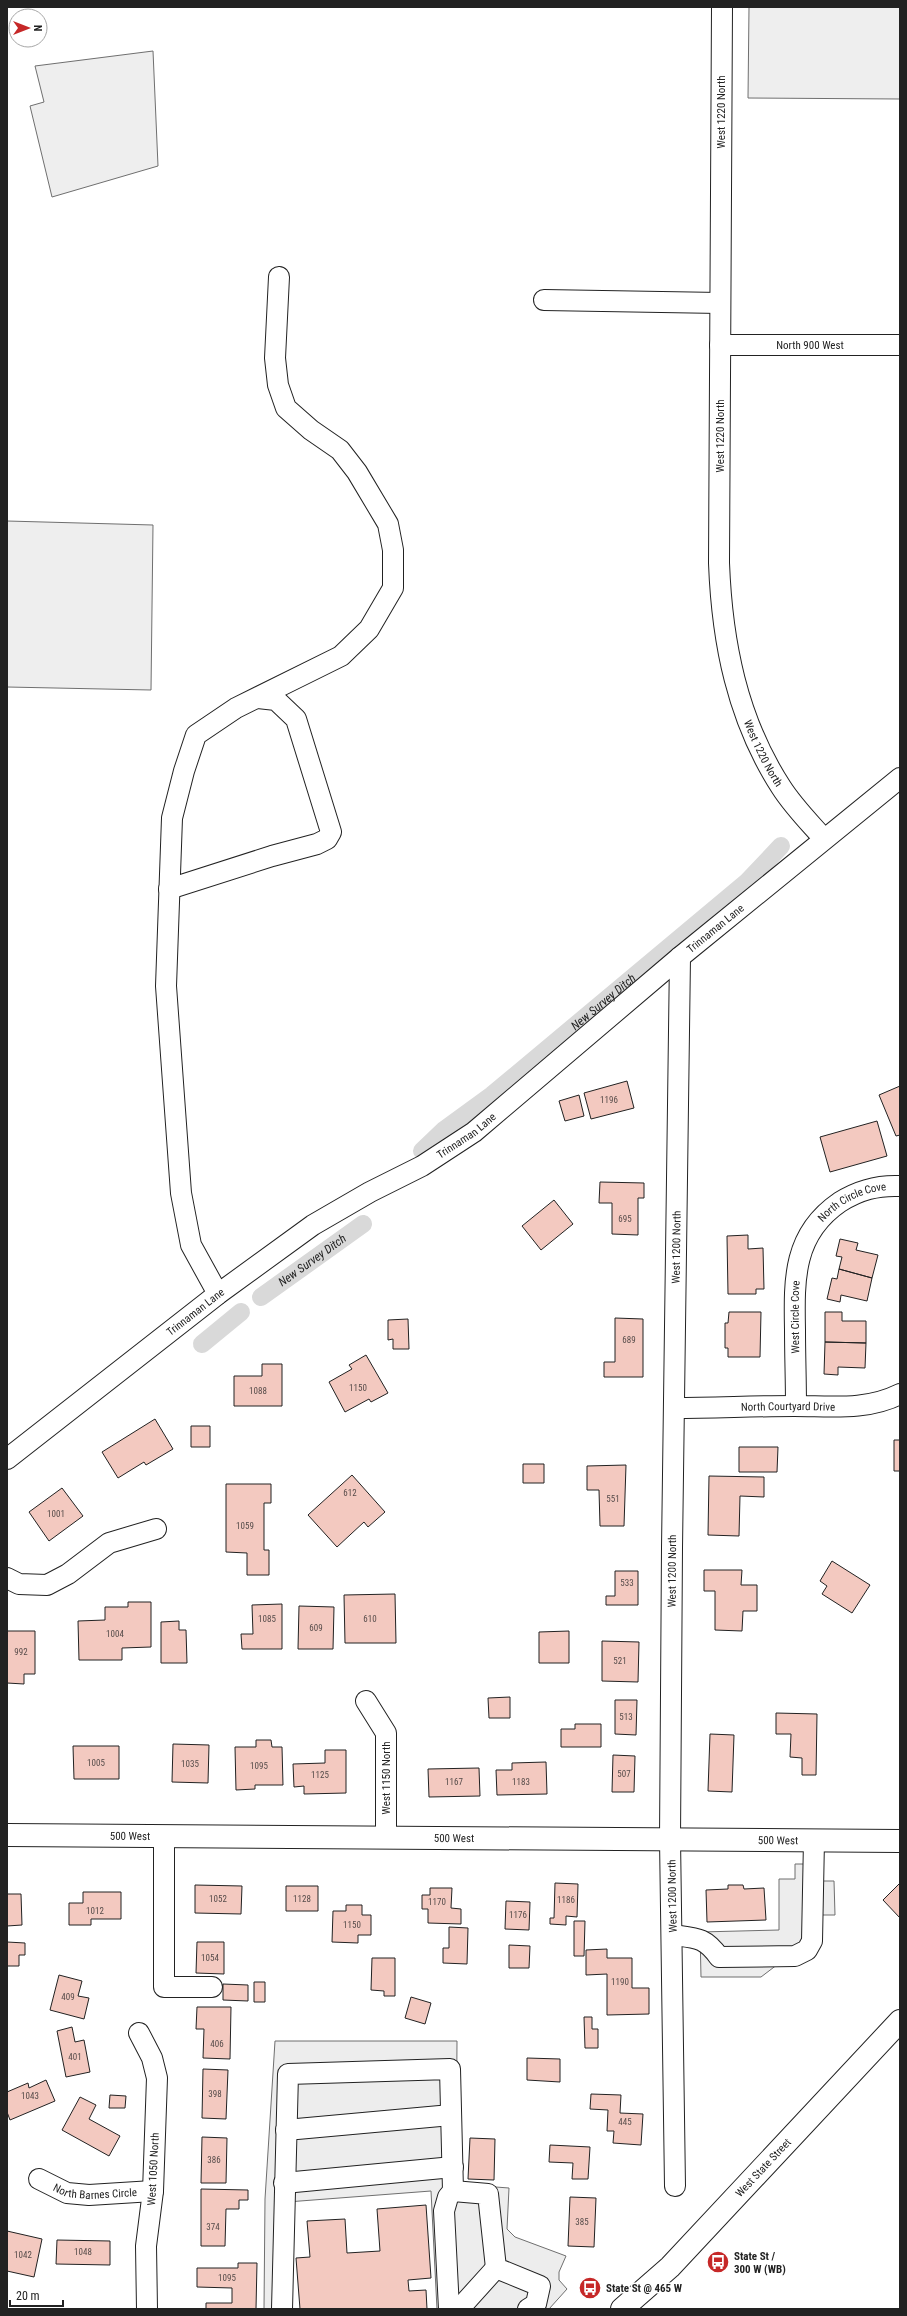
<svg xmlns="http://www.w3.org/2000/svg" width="907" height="2316" viewBox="0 0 907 2316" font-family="'Roboto Condensed',sans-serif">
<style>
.green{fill:#eee;stroke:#6f6f6f}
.parking{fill:#ededed;stroke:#6f6f6f}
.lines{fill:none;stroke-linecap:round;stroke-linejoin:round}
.canal{stroke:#d9d9d9;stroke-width:18}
.building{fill:#f3c9c0;stroke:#222}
.minor-casing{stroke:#222;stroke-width:22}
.major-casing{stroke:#222;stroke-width:24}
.minor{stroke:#fff;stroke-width:20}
.major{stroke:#fff;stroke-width:22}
.labels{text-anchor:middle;stroke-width:3;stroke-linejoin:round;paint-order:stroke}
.number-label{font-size:9px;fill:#564c4a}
.street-label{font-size:11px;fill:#222;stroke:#fff}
.poi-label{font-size:11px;font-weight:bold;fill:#222;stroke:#fff;text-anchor:start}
.water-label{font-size:12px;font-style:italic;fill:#222;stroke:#fff}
</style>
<rect width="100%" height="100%" fill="#fff"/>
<path class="green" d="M 749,7 L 900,7 L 900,99 L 748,98 Z
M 153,51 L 158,166 L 52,197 L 30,106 L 44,102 L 35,66 Z
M 7,521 L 153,525 L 151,690 L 7,687 Z"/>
<path class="parking" d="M 795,1864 L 817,1864 L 817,1881 L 834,1881 L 835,1915 L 821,1915 L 822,1941 L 782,1961 L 761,1977 L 701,1977 L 700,1932 L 779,1930 L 779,1879 L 795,1879 Z
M 275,2041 L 457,2041 L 456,2184 L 509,2188 L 507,2229 L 515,2237 L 566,2256 L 559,2272 L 559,2280 L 567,2289 L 549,2309 L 437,2309 L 431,2191 L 287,2202 L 284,2309 L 264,2309 L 265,2199 Z"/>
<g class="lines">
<g class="canal">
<path id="s1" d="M 422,1151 L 444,1130 L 492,1095 L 747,882 L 781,846"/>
<path id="s2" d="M 261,1297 L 363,1224"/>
<path d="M 202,1344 L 241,1312"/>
</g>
</g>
<path class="building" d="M 627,1081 L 634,1108 L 591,1119 L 584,1093 Z
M 900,1086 L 900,1135 L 896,1136 L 879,1095 Z
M 579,1095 L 584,1116 L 565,1121 L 559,1101 Z
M 877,1121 L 887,1156 L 830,1172 L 820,1137 Z
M 600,1182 L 644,1183 L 644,1198 L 638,1198 L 638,1235 L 612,1234 L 612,1203 L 599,1203 Z
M 554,1200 L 573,1224 L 541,1250 L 522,1226 Z
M 748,1235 L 748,1249 L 763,1248 L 764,1289 L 756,1289 L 756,1294 L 728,1294 L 727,1236 Z
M 840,1239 L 858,1243 L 856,1250 L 878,1255 L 872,1278 L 839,1269 L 842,1257 L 836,1256 Z
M 839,1269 L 872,1278 L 867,1301 L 841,1295 L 840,1302 L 827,1299 L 832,1278 L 837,1279 Z
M 729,1312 L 761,1312 L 760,1357 L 728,1357 L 728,1348 L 725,1348 L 725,1323 L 728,1323 Z
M 825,1312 L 842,1312 L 842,1321 L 866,1321 L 866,1343 L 825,1342 Z
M 615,1318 L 643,1319 L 643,1377 L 604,1377 L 604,1362 L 615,1362 Z
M 408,1319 L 409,1349 L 393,1349 L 393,1339 L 388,1340 L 388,1320 Z
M 825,1342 L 866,1343 L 865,1368 L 838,1367 L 838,1375 L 824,1374 Z
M 366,1355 L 388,1393 L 371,1402 L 369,1399 L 345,1412 L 329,1382 L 352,1369 L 349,1365 Z
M 262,1364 L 282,1364 L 282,1406 L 234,1406 L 234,1376 L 262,1376 Z
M 155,1419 L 173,1449 L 146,1465 L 144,1462 L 118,1478 L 102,1452 Z
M 191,1426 L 210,1426 L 210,1447 L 191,1447 Z
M 894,1440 L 900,1440 L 900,1471 L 894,1471 Z
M 739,1447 L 778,1447 L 777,1472 L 739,1472 Z
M 523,1464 L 544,1464 L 544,1483 L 523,1483 Z
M 626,1465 L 624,1526 L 600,1526 L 599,1490 L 587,1490 L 587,1466 Z
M 352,1475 L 385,1512 L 368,1527 L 364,1522 L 337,1547 L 308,1515 Z
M 709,1476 L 764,1477 L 764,1497 L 740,1496 L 739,1536 L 708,1535 Z
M 226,1484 L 271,1484 L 271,1503 L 264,1503 L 264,1550 L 269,1550 L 269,1575 L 247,1575 L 247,1553 L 226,1552 Z
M 62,1488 L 83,1516 L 49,1541 L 29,1512 Z
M 832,1561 L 870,1585 L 852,1613 L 822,1594 L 827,1586 L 820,1581 Z
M 704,1570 L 742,1570 L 741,1585 L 757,1585 L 757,1611 L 743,1611 L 742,1631 L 715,1630 L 715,1591 L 704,1591 Z
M 615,1571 L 638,1571 L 638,1605 L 606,1605 L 606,1596 L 615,1596 Z
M 395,1594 L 396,1643 L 345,1643 L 344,1595 Z
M 128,1602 L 151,1602 L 151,1647 L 122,1648 L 122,1660 L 79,1660 L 78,1621 L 105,1620 L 105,1607 L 128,1607 Z
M 282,1604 L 282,1649 L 242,1649 L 241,1634 L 253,1634 L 252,1605 Z
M 299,1606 L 334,1607 L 333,1649 L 298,1649 Z
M 179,1621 L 179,1630 L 186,1630 L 187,1663 L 161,1663 L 161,1622 Z
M 7,1631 L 35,1631 L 35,1674 L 24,1674 L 24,1684 L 7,1683 Z
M 569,1631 L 569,1663 L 539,1663 L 539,1632 Z
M 602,1641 L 639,1642 L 638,1682 L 602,1681 Z
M 510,1697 L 510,1718 L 489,1718 L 488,1698 Z
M 615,1700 L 637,1700 L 636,1735 L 615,1734 Z
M 776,1713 L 817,1714 L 816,1775 L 802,1775 L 802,1758 L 790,1757 L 791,1734 L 776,1734 Z
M 575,1724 L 601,1724 L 601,1747 L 561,1747 L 561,1729 L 575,1729 Z
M 710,1734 L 734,1735 L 732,1792 L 708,1791 Z
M 256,1740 L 271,1740 L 272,1747 L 282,1747 L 283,1785 L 255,1785 L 255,1789 L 236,1790 L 235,1747 L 256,1747 Z
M 173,1744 L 209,1745 L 208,1783 L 172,1782 Z
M 73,1746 L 119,1746 L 119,1779 L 74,1779 Z
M 325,1750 L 346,1750 L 346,1793 L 304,1794 L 304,1786 L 294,1787 L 293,1764 L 325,1763 Z
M 613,1755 L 635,1756 L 634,1792 L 612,1792 Z
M 546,1762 L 547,1794 L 497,1795 L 496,1770 L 512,1770 L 512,1763 Z
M 479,1768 L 480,1796 L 429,1797 L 428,1769 Z
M 555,1883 L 578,1884 L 577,1917 L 566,1916 L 566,1925 L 550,1924 L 550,1918 L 554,1918 Z
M 900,1883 L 900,1918 L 883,1900 Z
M 195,1885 L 242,1886 L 241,1914 L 195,1913 Z
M 728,1885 L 743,1885 L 744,1889 L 764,1888 L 766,1920 L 707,1922 L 706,1890 L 728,1889 Z
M 286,1886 L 318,1886 L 318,1911 L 286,1911 Z
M 430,1888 L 452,1888 L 451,1908 L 461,1909 L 461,1924 L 428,1923 L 428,1909 L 422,1909 L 422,1895 L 430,1895 Z
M 83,1892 L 121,1892 L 121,1919 L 91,1919 L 91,1925 L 69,1925 L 69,1903 L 83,1903 Z
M 7,1894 L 21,1894 L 22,1925 L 7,1926 Z
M 506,1901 L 530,1902 L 529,1930 L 505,1929 Z
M 346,1905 L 362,1905 L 362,1915 L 371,1915 L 371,1935 L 358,1935 L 358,1943 L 332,1942 L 333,1911 L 346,1911 Z
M 574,1921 L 585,1921 L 584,1956 L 574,1956 Z
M 449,1927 L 468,1928 L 467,1964 L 443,1963 L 443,1948 L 449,1948 Z
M 7,1942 L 25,1943 L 25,1955 L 19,1955 L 19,1966 L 7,1966 Z
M 197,1942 L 224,1942 L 224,1974 L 196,1973 Z
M 509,1945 L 530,1946 L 529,1968 L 509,1968 Z
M 607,1949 L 607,1958 L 632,1958 L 632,1988 L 649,1988 L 649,2014 L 607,2015 L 607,1974 L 586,1975 L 586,1950 Z
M 372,1958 L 395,1958 L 395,1996 L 384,1996 L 384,1991 L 371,1990 Z
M 59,1975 L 82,1981 L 78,1996 L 89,1998 L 84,2019 L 50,2010 Z
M 254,1982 L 265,1982 L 265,2002 L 254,2002 Z
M 223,1984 L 248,1985 L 248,2001 L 223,2000 Z
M 411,1997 L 431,2003 L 425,2024 L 405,2018 Z
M 197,2007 L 231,2007 L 230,2059 L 203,2058 L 204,2029 L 196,2029 Z
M 584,2017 L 592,2017 L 592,2029 L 598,2029 L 598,2048 L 585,2048 Z
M 72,2027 L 75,2042 L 84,2040 L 90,2072 L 66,2077 L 57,2031 Z
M 527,2058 L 560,2059 L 560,2082 L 527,2080 Z
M 203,2069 L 228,2070 L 226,2119 L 202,2118 Z
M 46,2080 L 55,2101 L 10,2120 L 7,2112 L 7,2092 L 28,2083 L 29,2088 Z
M 591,2094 L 621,2095 L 620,2113 L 643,2114 L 641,2145 L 613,2143 L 614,2131 L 607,2131 L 608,2110 L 590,2109 Z
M 110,2095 L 126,2096 L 125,2108 L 109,2108 Z
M 80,2097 L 96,2105 L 89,2119 L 120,2136 L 109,2156 L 62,2130 Z
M 202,2137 L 227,2138 L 226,2183 L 201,2183 Z
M 470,2138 L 495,2139 L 494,2180 L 468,2179 Z
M 550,2145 L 590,2147 L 588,2179 L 572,2179 L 573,2163 L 549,2162 Z
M 201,2189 L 248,2190 L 248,2200 L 239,2200 L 239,2209 L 226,2209 L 225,2246 L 201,2246 Z
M 570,2197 L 596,2198 L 594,2247 L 568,2246 Z
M 426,2205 L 431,2278 L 408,2280 L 409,2291 L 426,2290 L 427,2309 L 300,2309 L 296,2258 L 310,2257 L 307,2221 L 345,2219 L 347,2253 L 380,2251 L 377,2209 Z
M 7,2231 L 42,2239 L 34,2277 L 7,2271 Z
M 57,2240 L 110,2241 L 110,2265 L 56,2264 Z
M 238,2263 L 257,2263 L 256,2309 L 206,2309 L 206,2303 L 232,2303 L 232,2288 L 197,2287 L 197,2268 L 238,2268 Z"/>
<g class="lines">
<g class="minor-casing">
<g id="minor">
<path id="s3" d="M 722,7 L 719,563 C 722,642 737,719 781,787 C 793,806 809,822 824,839"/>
<path d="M 544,300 L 720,303"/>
<path id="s4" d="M 720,345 L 900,345"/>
<path d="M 169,889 L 272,856 L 317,844 L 327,839 L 331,832 L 296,719 L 276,700 L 258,698"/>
<path d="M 218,1294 L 191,1245 L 181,1193 L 166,986 L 172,818 L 184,771 L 196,735 L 236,708 L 341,656 L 369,629 L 393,588 L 393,550 L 388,524 L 357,472 L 340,450 L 311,430 L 286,408 L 278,385 L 275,358 L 279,277"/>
<path id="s5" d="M 796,1406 C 796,1381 795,1355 795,1330 C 794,1279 793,1234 840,1202 C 859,1190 877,1185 900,1186"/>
<path id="s6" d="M 674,1408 C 714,1408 754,1406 794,1406 C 831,1406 866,1411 900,1394"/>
<path id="s7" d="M 7,1459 L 218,1294 L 313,1225 L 370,1192 L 422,1166 L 474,1132 L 680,957 L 900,778"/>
<path d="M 7,1578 L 19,1584 L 47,1585 L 68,1574 L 109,1543 L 156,1529"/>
<path d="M 366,1701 L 386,1733 L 386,1837"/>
<path d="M 164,1836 L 164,1987 L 212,1987"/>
<path d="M 673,1935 C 696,1938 705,1937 719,1957 L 795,1956 L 807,1950 L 812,1941 L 814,1840"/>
<path d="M 139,2033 L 152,2058 L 157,2078 L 153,2191 L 146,2246 L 147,2309"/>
<path d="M 286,2130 L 451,2115"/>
<path id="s8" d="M 39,2179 L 67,2193 L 89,2195 L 153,2191"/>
<path d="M 284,2183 L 453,2167"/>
<path id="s9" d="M 675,2186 L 670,1839 L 672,1548 L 680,957"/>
<path d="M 453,2191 L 488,2194 L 496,2268 L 540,2286 L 536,2304 L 528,2309"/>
<path d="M 282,2309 L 288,2074 L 450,2069 L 453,2191 L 448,2197 L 444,2211 L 449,2309"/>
<path d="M 459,2309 L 496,2268"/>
</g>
</g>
<g class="major-casing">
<g id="major">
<path id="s10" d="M 7,1835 L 900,1841"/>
<path id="s11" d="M 622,2309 L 670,2267 L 900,2021"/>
</g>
</g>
<use href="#minor" class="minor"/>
<use href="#major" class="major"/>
</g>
<defs>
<g id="bus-disc" transform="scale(1.15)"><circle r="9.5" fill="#c62828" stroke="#fff"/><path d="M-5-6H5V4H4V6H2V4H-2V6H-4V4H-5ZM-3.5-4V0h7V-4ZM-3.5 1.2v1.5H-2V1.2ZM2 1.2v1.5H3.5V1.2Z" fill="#fff"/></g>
</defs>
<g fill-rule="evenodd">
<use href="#bus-disc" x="718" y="2262"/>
<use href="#bus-disc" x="590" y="2288"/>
</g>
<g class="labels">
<g class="number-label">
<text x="609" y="1103">1196</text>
<text x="625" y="1222">695</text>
<text x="629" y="1343">689</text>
<text x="358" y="1391">1150</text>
<text x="258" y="1394">1088</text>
<text x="350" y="1496">612</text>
<text x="613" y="1502">551</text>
<text x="56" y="1517">1001</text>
<text x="245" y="1529">1059</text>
<text x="627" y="1586">533</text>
<text x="267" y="1622">1085</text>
<text x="370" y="1622">610</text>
<text x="316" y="1631">609</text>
<text x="115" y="1637">1004</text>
<text x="21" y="1655">992</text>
<text x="620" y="1664">521</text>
<text x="626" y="1720">513</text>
<text x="96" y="1766">1005</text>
<text x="190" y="1767">1035</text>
<text x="259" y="1769">1095</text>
<text x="624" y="1777">507</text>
<text x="320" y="1778">1125</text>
<text x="454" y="1785">1167</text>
<text x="521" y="1785">1183</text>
<text x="218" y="1902">1052</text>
<text x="302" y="1902">1128</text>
<text x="566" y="1903">1186</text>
<text x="437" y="1905">1170</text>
<text x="95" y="1914">1012</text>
<text x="518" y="1918">1176</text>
<text x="352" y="1928">1150</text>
<text x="210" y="1961">1054</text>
<text x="620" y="1985">1190</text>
<text x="68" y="2000">409</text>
<text x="217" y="2047">406</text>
<text x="75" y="2060">401</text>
<text x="215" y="2097">398</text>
<text x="30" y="2099">1043</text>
<text x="625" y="2125">445</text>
<text x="214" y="2163">386</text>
<text x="582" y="2225">385</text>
<text x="213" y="2230">374</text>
<text x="83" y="2255">1048</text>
<text x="23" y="2258">1042</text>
<text x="227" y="2281">1095</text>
</g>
<g class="street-label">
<text transform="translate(721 112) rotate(-90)" y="4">West 1220 North</text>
<text dy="4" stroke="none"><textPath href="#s4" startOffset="90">North 900 West</textPath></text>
<text transform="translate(720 436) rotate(-90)" y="4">West 1220 North</text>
<text dy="4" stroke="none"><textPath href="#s3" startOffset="753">West 1220 North</textPath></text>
<text dy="4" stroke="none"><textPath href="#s7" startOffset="887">Trinnaman Lane</textPath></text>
<text dy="4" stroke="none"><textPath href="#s7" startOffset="563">Trinnaman Lane</textPath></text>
<text dy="4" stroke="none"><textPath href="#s5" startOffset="230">North Circle Cove</textPath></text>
<text dy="4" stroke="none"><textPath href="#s9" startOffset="939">West 1200 North</textPath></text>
<text dy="4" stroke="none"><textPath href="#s7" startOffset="239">Trinnaman Lane</textPath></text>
<text dy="4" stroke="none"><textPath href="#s5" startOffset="89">West Circle Cove</textPath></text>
<text dy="4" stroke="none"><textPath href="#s6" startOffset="114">North Courtyard Drive</textPath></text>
<text dy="4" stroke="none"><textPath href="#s9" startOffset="615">West 1200 North</textPath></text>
<text transform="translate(386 1778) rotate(-90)" y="4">West 1150 North</text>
<text dy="4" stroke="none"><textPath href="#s10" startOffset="123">500 West</textPath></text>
<text dy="4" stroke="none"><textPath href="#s10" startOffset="447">500 West</textPath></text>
<text dy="4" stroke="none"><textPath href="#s10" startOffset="771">500 West</textPath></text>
<text transform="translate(672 1896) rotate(-91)" y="4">West 1200 North</text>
<text dy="4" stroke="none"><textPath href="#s11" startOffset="200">West State Street</textPath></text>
<text transform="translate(153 2169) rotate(-87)" y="4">West 1050 North</text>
<text dy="4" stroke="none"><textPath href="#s8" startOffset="59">North Barnes Circle</textPath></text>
</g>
<g class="poi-label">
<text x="734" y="2260">State St /<tspan x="734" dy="13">300 W (WB)</tspan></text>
<text x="606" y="2292">State St @ 465 W</text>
</g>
<g class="water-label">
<text dy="4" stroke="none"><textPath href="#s1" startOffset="235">New Survey Ditch</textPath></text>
<text dy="4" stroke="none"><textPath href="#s2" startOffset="63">New Survey Ditch</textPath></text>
</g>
</g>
<rect width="907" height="2316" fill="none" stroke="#222222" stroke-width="16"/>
<g transform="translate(28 28) rotate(90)"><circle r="19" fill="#ffffff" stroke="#a7a7a7"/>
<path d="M0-3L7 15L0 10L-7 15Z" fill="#c62828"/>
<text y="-6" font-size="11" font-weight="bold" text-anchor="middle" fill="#222222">N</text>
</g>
<path d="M10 2300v6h53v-6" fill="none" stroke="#222222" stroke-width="2"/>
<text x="16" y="2300" font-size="12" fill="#222222" stroke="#ffffff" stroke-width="3" paint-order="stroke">20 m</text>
</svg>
